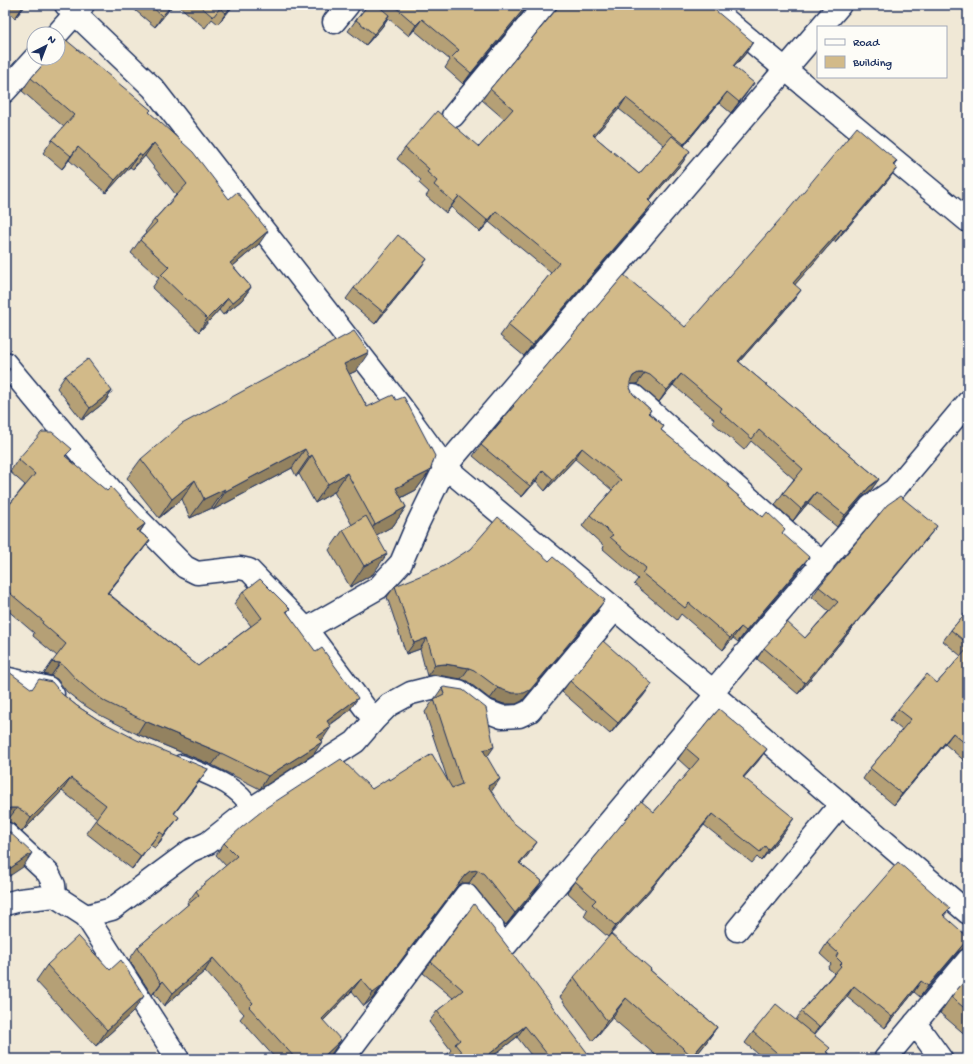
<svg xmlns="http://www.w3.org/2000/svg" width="973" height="1064" viewBox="0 0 973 1064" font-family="'Gochi Hand',sans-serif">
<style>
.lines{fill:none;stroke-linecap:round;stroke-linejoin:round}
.service-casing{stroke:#1b2f5e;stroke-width:21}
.minor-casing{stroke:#1b2f5e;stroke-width:25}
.service{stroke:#fdfcf7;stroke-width:18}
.minor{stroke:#fdfcf7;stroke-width:22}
.wall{fill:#b5a076;stroke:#1b2f5e;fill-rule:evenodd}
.shaded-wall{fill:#938260;stroke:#1b2f5e}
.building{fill:#d2ba89;stroke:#1b2f5e}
</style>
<rect width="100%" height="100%" fill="#f0e8d6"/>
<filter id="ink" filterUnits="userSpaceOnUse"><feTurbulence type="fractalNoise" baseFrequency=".025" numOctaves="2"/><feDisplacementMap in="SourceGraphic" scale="8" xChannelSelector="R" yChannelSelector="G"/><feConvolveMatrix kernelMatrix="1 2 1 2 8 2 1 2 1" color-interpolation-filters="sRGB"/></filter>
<g filter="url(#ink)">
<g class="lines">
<g class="service-casing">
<path id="service" d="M 5,676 L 49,686 L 55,694
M 181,764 C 206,775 238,784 251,809"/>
</g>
<g class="minor-casing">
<path id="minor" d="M 66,5 L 153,88 L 402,408 L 445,467 L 713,691
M 708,5 L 968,221
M 334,22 L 348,5
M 821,27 L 840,5
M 57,34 L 83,5
M 5,91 L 35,58
M 453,116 L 545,5
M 5,363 L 122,503 L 185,567 L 197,573 L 240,568 L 249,570 L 306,629 L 374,720 L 355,742 L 251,809 L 208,843 L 190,851 L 112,909 L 86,916
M 634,396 L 823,564
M 306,629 L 378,588 L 401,563 L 418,523 L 445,467 L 818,31
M 715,696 L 968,913
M 374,720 L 389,705 L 411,693 L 435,687 L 459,691 L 484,710 L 502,717 L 519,716 L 530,711 L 615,609
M 5,833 L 48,873 L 54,885 L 55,896
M 5,904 L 20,900 L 55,896 L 86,916 L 178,1059
M 737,930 L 841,804
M 506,945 L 715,696 L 713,691 L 871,506 L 894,490 L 968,402
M 915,1023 L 941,1059
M 343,1059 L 466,895 L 493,928
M 885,1059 L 968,960"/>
</g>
<use href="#service" class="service"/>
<use href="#minor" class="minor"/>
</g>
<path class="wall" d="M 5,5 L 26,5 L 15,18 L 5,10 Z
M 129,5 L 173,5 L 155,27 Z
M 178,5 L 234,5 L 218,24 L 212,19 L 205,28 Z
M 368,5 L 529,5 L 463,84 L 445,68 L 450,60 L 414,30 L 409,36 L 388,18 L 382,27 L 366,45 L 348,31 L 356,20 Z
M 557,5 L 709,5 L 746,53 L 734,67 L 746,94 L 731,113 L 719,103 L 684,146 L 683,162 L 649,201 L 644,215 L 524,356 L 500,336 L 508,325 L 551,273 L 489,222 L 480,232 L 451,207 L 446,213 L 426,196 L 429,192 L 419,183 L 421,180 L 397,159 L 405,148 L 479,147 L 504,119 L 482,100 L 490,89 L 556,9 L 557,7 ZM 619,109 L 664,145 L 639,174 L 594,136 Z
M 47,58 L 58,58 L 151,110 L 149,112 L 259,244 L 233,266 L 251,287 L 242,300 L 223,315 L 219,310 L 199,332 L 152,288 L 159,278 L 131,253 L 140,240 L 146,233 L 145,232 L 154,220 L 176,195 L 145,156 L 133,169 L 130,167 L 106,193 L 69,160 L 62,169 L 43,153 L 52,140 L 64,127 L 22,91 L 31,78 L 47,60 Z
M 897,161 L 894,166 L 889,179 L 835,242 L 833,241 L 795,284 L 793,301 L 739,362 L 879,479 L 871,490 L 861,498 L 837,527 L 808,503 L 793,521 L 775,505 L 783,493 L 794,479 L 751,441 L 744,450 L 712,422 L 714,419 L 673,385 L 659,402 L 642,387 L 637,384 L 630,384 L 630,388 L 633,394 L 651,410 L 649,413 L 664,426 L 661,430 L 782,533 L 801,568 L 738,642 L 733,638 L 723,650 L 681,614 L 677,620 L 634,584 L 638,579 L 603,549 L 604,546 L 582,526 L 590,515 L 612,490 L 575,459 L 545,491 L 536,481 L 522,497 L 473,456 L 481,445 L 505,416 L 513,405 L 685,327 Z
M 419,270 L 375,324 L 346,299 L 354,288 Z
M 356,371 L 349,374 L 367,407 L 430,471 L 416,490 L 401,498 L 406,507 L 393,526 L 376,535 L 373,574 L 350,587 L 329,550 L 343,530 L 352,525 L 334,492 L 315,503 L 299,474 L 296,476 L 292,468 L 213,510 L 212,508 L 190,518 L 182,499 L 159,518 L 127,478 L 141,459 Z
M 65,376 L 112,391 L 105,402 L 82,420 L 57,388 Z
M 66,457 L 145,524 L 140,532 L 150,540 L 141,552 L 108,593 L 198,666 L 251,626 L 234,604 L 243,592 L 290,609 L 287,612 L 349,711 L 330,725 L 323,739 L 321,740 L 314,754 L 260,789 L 212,765 L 137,734 L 98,714 L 81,703 L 67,692 L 57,679 L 51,676 L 44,674 L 57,656 L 33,636 L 34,633 L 5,608 L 5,510 L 25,485 L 10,472 L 18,459 Z
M 929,536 L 798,694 L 757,659 L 764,648 L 805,638 L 829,611 L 812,597 L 819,587 Z
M 395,586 L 597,611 L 522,701 L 516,704 L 504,704 L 490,699 L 467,681 L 461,679 L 437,675 L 427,676 L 420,649 L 406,654 L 387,597 Z
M 968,610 L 968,764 L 945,744 L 894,805 L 863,779 L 870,768 L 902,730 L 890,720 L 898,709 L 937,683 L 961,656 L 943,641 L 951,630 Z
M 570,681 L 644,695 L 610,734 L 562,692 Z
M 442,688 L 487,757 L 491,792 L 528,855 L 520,864 L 542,881 L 533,894 L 506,925 L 475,887 L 469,883 L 462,883 L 456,887 L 372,999 L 364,1006 L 352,991 L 323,1021 L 332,1053 L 326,1059 L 276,1059 L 240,1019 L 244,1014 L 205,971 L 164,1006 L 154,993 L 152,995 L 129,960 L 138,947 L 188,905 L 187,903 L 196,891 L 226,866 L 216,855 L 224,843 L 372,789 L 390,780 L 448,781 L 425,712 Z
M 32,689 L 62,694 L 77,706 L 97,719 L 199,782 L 174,814 L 179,817 L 169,830 L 155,848 L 150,845 L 132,869 L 86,833 L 97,818 L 62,791 L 22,832 L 14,824 L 7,821 Z
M 686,748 L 759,760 L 743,778 L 786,830 L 761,861 L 757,857 L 752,863 L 704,825 L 646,895 L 608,937 L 584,916 L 587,910 L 567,892 L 575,881 L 654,812 L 690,770 L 678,759 Z
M 950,908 L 944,916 L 963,949 L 958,952 L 920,997 L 914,992 L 885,1028 L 847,997 L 814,1035 L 827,1052 L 835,1059 L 764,1059 L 745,1043 L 753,1032 L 796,1020 L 801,1012 L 834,973 L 828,968 L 831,964 L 820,954 L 827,943 Z
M 431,962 L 589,1055 L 593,1059 L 534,1059 L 517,1037 L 489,1059 L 451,1059 L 447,1055 L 451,1050 L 429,1022 L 437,1011 L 453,998 L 423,973 Z
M 47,965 L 133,1012 L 96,1046 L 36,981 Z
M 650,970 L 717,1027 L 703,1047 L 693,1059 L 660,1059 L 612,1018 L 593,1041 L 560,997 L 574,977 Z
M 968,977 L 968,1037 L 940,1013 L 951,997 Z"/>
<path class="shaded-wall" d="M 24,5 L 26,5 L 15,18 Z
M 172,5 L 173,5 L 155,27 L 162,16 Z
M 232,5 L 234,5 L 218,24 L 226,13 Z
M 527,5 L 529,5 L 463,84 L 471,73 Z
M 389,15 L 382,27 L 366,45 L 374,34 Z
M 422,19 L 414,30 L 409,36 L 416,25 Z
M 753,42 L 746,53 L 725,77 L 733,66 Z
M 754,83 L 746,94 L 731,113 L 739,102 Z
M 727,92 L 719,103 L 676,155 L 684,144 Z
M 626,98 L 619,109 L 585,146 L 593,135 Z
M 154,143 L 145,156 L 133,169 L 142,156 Z
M 78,147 L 69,160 L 62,169 L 71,156 Z
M 690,151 L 683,162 L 640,211 L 648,200 Z
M 139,154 L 130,167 L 106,193 L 115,180 Z
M 897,168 L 889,179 L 835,242 L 843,231 Z
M 459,196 L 451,207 L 446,213 L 454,202 Z
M 652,204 L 644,215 L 524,356 L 532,345 Z
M 496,211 L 489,222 L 480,232 L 488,221 Z
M 841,229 L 833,241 L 786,295 L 793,283 Z
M 268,231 L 259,244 L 221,276 L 230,263 Z
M 427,259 L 419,270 L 375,324 L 383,312 Z
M 251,287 L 242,300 L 223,315 L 232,303 Z
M 801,290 L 793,301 L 730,372 L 738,361 Z
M 228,298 L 219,310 L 199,332 L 207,319 Z
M 369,352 L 356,371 L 331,383 L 344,364 Z
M 638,373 L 645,373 L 637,384 L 630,384 L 625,387 L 633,376 Z
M 681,374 L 673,385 L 659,402 L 667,390 Z
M 112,391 L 105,402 L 82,420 L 90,408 Z
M 582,448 L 575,459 L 545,491 L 553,479 Z
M 305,449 L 292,468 L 213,510 L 226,491 Z
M 312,455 L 299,474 L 296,476 L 309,457 Z
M 543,470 L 536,481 L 522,497 L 530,486 Z
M 430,471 L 416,490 L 383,507 L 396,488 Z
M 347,473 L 334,492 L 315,503 L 328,484 Z
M 879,479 L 871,490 L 861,498 L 837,527 L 845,515 L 869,487 Z
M 195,480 L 182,499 L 159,518 L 172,499 Z
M 225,489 L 212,508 L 190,518 L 204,499 Z
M 816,492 L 808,503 L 793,521 L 801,509 Z
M 406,507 L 393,526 L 362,543 L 375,524 Z
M 145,524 L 137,536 L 137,530 Z
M 937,526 L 929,536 L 798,694 L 805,683 Z
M 150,540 L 141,552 L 98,605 L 107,593 Z
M 387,554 L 373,574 L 350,587 L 364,566 Z
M 809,557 L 801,568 L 738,642 L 746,631 Z
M 605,600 L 597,611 L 522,701 L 516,704 L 504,704 L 490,699 L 498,688 Z
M 741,627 L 733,638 L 723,650 L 730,638 Z
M 427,638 L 420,649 L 406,654 L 414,643 Z
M 52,662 L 60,663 L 51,676 L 44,674 Z
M 445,664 L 469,668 L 461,679 L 437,675 L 427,676 L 435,665 Z
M 652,684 L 644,695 L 610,734 L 618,723 Z
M 358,698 L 349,711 L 318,733 L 327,721 Z
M 145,721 L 221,753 L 212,765 L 137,734 Z
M 331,727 L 323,739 L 309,749 L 317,737 Z
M 953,733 L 945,744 L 894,805 L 902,794 Z
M 322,742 L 314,754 L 260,789 L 268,776 Z
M 494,747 L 485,760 L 483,750 Z
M 767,749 L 759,760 L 735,788 L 743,777 Z
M 208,769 L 199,782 L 164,826 L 174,813 Z
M 71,778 L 62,791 L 22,832 L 31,818 Z
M 500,779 L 491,792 L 488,786 Z
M 10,808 L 17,808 L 7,821 L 5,821 L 5,812 Z
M 712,814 L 704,825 L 646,895 L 608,937 L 616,926 Z
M 179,817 L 169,830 L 155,848 L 164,835 Z
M 794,818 L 786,830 L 761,861 L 768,850 Z
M 160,832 L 150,845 L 132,869 L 141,856 Z
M 537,842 L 528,855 L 510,875 L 519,863 Z
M 32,853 L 23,867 L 5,879 L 5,872 Z
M 478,870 L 469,883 L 462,883 L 456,887 L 372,999 L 364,1006 L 373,993 L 465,875 L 470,871 Z
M 542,881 L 533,894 L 506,925 L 515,913 Z
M 968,940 L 968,941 L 963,949 L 958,952 L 920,997 L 928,986 L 966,941 Z
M 213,958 L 205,971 L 164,1006 L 173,993 Z
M 361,979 L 352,991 L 313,1031 L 322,1019 Z
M 163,981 L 154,993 L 152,995 L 161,983 Z
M 921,981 L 914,992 L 885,1028 L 892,1017 Z
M 854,986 L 847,997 L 811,1038 L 819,1027 Z
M 144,996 L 133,1012 L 96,1046 L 107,1030 Z
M 626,998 L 612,1018 L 593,1041 L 607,1021 Z
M 525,1026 L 517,1037 L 489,1059 L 483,1059 Z
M 717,1027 L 703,1047 L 693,1059 L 690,1059 Z
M 341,1040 L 332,1053 L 326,1059 L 321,1059 Z"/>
<path class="building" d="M 150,5 L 172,5 L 162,16 Z
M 199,5 L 232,5 L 226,13 L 220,8 L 213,17 Z
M 368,5 L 377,5 L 389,15 L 374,34 L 356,20 Z
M 393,5 L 527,5 L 471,73 L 452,57 L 459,50 L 422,19 L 416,25 Z
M 560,5 L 709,5 L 753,42 L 733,66 L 754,83 L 739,102 L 727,92 L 684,144 L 626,98 L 593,135 L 639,174 L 672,136 L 690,151 L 648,200 L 652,204 L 532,345 L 508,325 L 559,263 L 496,211 L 488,221 L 459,196 L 454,202 L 434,185 L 437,181 L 427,172 L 429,169 L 405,148 L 437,111 L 479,147 L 513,109 L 490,89 Z
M 60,35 L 151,110 L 149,112 L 193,152 L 229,199 L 237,192 L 268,231 L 230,263 L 251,287 L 232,303 L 228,298 L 207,319 L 161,275 L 169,267 L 140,240 L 157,222 L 154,220 L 187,184 L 154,143 L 142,156 L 139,154 L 115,180 L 78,147 L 71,156 L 52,140 L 74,115 L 31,78 L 49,58 L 58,58 L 58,38 Z
M 857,127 L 897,161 L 893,165 L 897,168 L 843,231 L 841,229 L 793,283 L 801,290 L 738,361 L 879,479 L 869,487 L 845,515 L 816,492 L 801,509 L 783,493 L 803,469 L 759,430 L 752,439 L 720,411 L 722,408 L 681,374 L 667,390 L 650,375 L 645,373 L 638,373 L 633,376 L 630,382 L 630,388 L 633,394 L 651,410 L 648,413 L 664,426 L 661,430 L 729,485 L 728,487 L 763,517 L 767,512 L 785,529 L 782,533 L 809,557 L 746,631 L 741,627 L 730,638 L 689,603 L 685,608 L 642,573 L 646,568 L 610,537 L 613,535 L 590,515 L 621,480 L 582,448 L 553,479 L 543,470 L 530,486 L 481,445 L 514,406 L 513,405 L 624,275 L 685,327 L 790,208 Z
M 398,235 L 427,259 L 383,312 L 354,288 Z
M 354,331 L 369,352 L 344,364 L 367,407 L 393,395 L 396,400 L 404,397 L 435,456 L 430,471 L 396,488 L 406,507 L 375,524 L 347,473 L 328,484 L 312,455 L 309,457 L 305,449 L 226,491 L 225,489 L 204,499 L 195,480 L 172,499 L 141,459 L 182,424 Z
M 88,359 L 112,391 L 90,408 L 65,376 Z
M 5,365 L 10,369 L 5,376 Z
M 42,432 L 52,432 L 72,449 L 65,456 L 107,491 L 111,487 L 145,524 L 137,530 L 150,540 L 107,593 L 198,666 L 262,618 L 243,592 L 260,579 L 290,609 L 286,611 L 316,652 L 322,648 L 358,698 L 327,721 L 331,727 L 317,737 L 322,742 L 268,776 L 221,753 L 145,721 L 106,702 L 90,691 L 76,679 L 65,667 L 60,663 L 52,662 L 66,644 L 42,623 L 43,621 L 5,589 L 5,510 L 35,474 L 18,459 Z
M 900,496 L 937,526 L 805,683 L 764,648 L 787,622 L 805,638 L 838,602 L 819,587 L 887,505 Z
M 366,516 L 387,554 L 364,566 L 343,530 Z
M 498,517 L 549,561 L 553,557 L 605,600 L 530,690 L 524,693 L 512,693 L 498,688 L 474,670 L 469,668 L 445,664 L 435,665 L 427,638 L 414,643 L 395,586 L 442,567 L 470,549 Z
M 968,610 L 968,644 L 951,630 Z
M 603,641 L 652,684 L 618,723 L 570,681 Z
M 968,648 L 968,746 L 953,733 L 902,794 L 870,768 L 911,719 L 898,709 L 927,674 L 937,683 Z
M 5,669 L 32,689 L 39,679 L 52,682 L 62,694 L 77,706 L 97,719 L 137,740 L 208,769 L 174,813 L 179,817 L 164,835 L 160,832 L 141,856 L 95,820 L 106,805 L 71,778 L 31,818 L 23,811 L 17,808 L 10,808 L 5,812 Z
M 444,687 L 463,690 L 486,708 L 494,747 L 483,750 L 500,779 L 488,786 L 510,820 L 537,842 L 519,863 L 542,881 L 515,913 L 484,874 L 478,870 L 470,871 L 465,875 L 381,987 L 373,993 L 361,979 L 322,1019 L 341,1040 L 321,1059 L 296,1059 L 249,1007 L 253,1003 L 213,958 L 173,993 L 163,981 L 161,983 L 138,947 L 199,895 L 196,891 L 237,856 L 224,843 L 242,827 L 267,807 L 341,759 L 372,789 L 389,778 L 390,780 L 432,754 L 452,788 L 462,784 L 434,699 L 444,694 L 442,688 Z
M 719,709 L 767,749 L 743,777 L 794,818 L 768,850 L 765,846 L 760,852 L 712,814 L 654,884 L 616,926 L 592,904 L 596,900 L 575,881 L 641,801 L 654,812 L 699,759 L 686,748 Z
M 5,828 L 32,853 L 5,872 Z
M 898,862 L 950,908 L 943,915 L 968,937 L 968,940 L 966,941 L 928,986 L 921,981 L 892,1017 L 854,986 L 819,1027 L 801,1012 L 841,966 L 840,965 L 842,963 L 836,957 L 838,953 L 827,943 Z
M 474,904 L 504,942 L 589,1055 L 593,1059 L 551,1059 L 525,1026 L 483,1059 L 467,1059 L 455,1044 L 460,1040 L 437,1011 L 463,990 L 431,962 Z
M 611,934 L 651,969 L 650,970 L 717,1027 L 692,1056 L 626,998 L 607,1021 L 574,977 Z
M 78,936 L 110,970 L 121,960 L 144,996 L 107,1030 L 47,965 Z
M 968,977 L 968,1011 L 951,997 Z
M 776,1004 L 830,1048 L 826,1052 L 835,1059 L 784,1059 L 753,1032 Z"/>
</g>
<rect width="973" height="1064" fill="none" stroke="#fdfcf7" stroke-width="20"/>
<rect x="10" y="10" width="953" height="1044" fill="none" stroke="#1b2f5e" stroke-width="1.5" filter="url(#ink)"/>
<rect x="817" y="26" width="130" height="52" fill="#fdfcf7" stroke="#a3aaba"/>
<rect x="825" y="39" width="20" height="6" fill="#fdfcf7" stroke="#a3aaba"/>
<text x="853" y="46" font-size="12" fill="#1b2f5e">Road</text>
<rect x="825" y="56" width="20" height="12" fill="#d2ba89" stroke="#a3aaba"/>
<text x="853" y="66" font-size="12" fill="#1b2f5e">Building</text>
<g transform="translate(46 46) rotate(42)"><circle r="19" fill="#fdfcf7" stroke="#a3aaba"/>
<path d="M0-3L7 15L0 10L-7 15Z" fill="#1b2f5e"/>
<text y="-6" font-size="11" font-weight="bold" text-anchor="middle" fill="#1b2f5e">N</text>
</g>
</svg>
